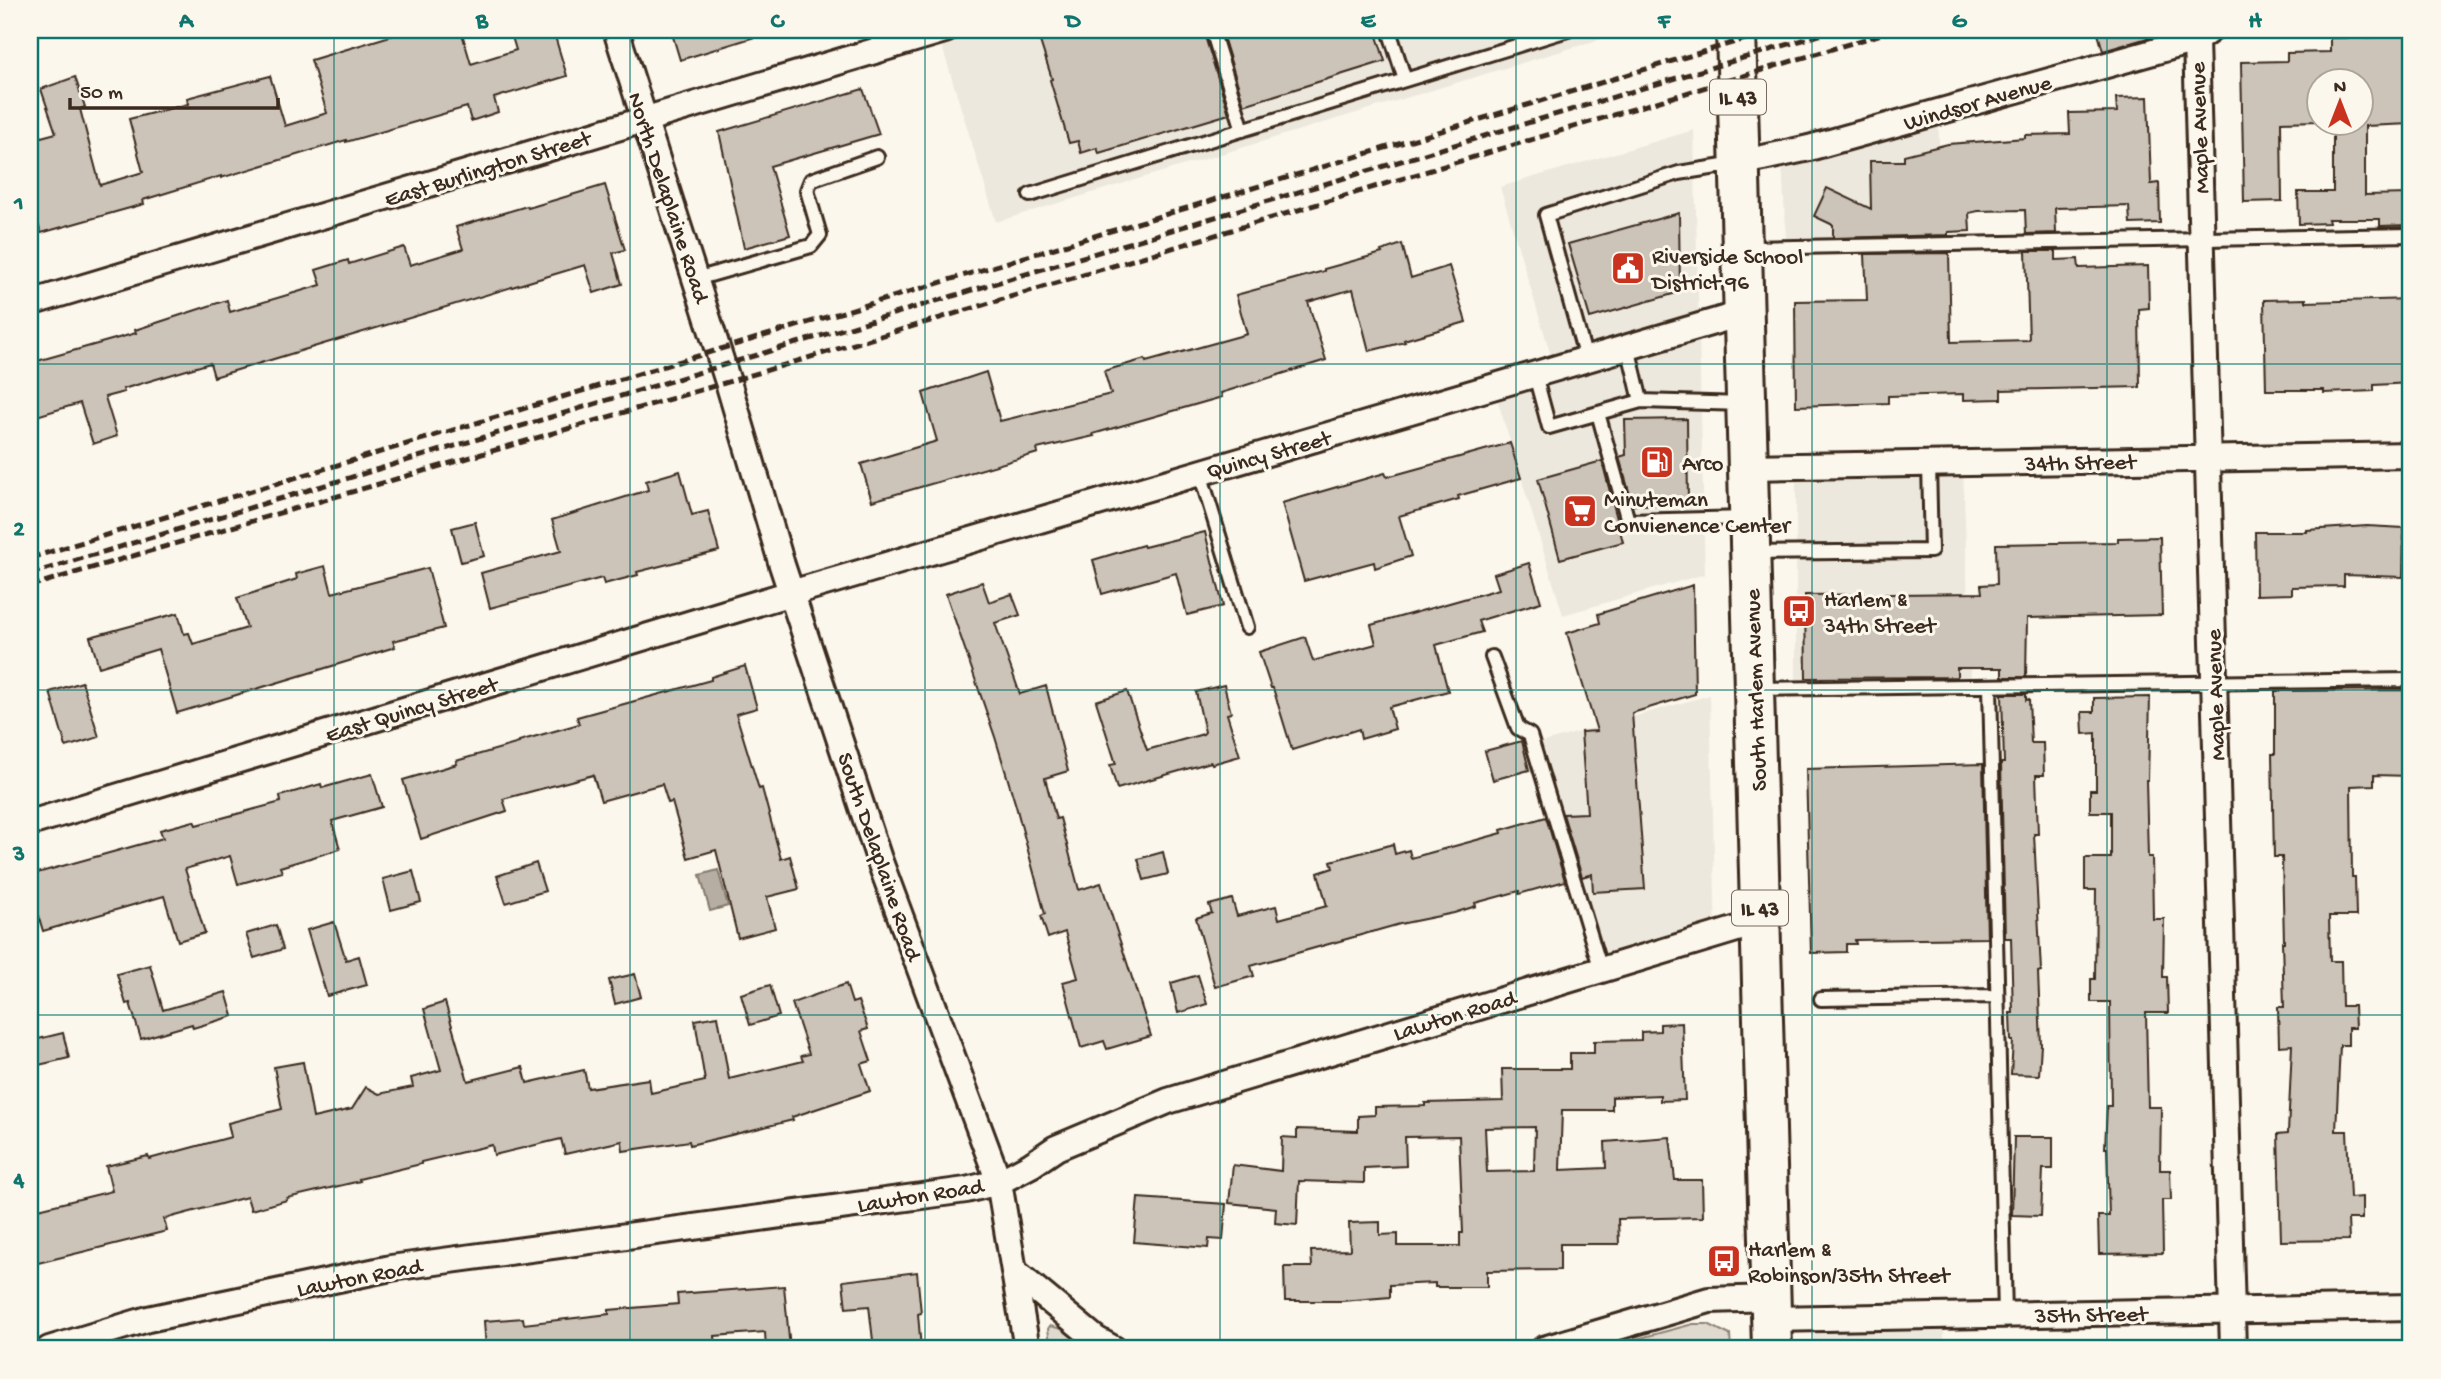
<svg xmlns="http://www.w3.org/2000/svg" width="2441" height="1379" viewBox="0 0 2441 1379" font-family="'Gochi Hand',sans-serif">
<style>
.built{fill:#ede8dd}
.green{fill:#dfd9ce;stroke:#8d8276;stroke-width:2}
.water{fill:#b6aea2;stroke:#85796d;stroke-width:2}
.building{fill:#ccc4b9;stroke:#3b2a1e;stroke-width:2;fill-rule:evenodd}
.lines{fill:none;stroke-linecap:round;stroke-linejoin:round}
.service-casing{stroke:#3b2a1e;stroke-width:18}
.minor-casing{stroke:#3b2a1e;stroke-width:30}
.primary-casing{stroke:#3b2a1e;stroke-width:44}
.service{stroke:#fbf7ec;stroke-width:12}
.minor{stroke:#fbf7ec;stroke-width:24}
.primary{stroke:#fbf7ec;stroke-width:38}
.rail{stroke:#3b2a1e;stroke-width:5;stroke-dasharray:10 5;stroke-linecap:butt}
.grid{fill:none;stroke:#0f766e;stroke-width:2;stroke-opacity:0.55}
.labels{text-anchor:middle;stroke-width:6;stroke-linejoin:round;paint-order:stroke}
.shield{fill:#fbf7ec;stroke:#75685c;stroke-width:2}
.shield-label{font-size:21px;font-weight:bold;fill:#3b2a1e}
.street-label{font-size:23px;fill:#3b2a1e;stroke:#fbf7ec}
.poi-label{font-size:23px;fill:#3b2a1e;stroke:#fbf7ec;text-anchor:start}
.neatline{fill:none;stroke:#0f766e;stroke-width:2.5}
.grid-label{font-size:23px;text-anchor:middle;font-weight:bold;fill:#0f766e}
</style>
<rect width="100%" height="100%" fill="#fbf7ec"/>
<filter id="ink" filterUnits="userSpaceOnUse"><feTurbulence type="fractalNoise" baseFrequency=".0143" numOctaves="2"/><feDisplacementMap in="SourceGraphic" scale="14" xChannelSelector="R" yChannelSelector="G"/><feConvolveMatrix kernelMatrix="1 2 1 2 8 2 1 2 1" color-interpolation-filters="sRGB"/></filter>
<g filter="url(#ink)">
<path class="built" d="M 937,30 L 1631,30 L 996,222 Z
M 1938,116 L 1943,241 L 1786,241 L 1782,161 Z
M 1694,130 L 1705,574 L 1563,615 L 1491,379 L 1552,359 L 1500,187 Z
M 1963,468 L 1971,681 L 1796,685 L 1796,473 Z
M 1710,695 L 1716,938 L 1592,976 L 1526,747 Z
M 1944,1323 L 1944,1349 L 1813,1349 L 1812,1334 Z"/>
<path class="green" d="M 1693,1324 L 1708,1324 L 1730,1335 L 1731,1349 L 1599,1349 Z
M 1050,1326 L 1062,1329 L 1094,1349 L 1051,1349 L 1048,1329 Z"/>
<path class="water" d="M 718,870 L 728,906 L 710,911 L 700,875 Z"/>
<path class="building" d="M 410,30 L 461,30 L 471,64 L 516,50 L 510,30 L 553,30 L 567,76 L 494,98 L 498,112 L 471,121 L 467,107 L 346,142 L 346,140 L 221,178 L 221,176 L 143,200 L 144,204 L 41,233 L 30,198 L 30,140 L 56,133 L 41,89 L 75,77 L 85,107 L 80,109 L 100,185 L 143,172 L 129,119 L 188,104 L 187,98 L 270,76 L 285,126 L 327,113 L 311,60 Z
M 671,30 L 760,30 L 761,35 L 680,60 Z
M 1045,30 L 1203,30 L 1229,114 L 1099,153 L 1097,148 L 1081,153 L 1078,141 L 1069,143 L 1050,80 L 1052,79 L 1039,38 L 1047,35 Z
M 1221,30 L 1375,30 L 1385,61 L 1244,105 Z
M 2097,30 L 2168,30 L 2168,32 L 2103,51 Z
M 2378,30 L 2411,30 L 2411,124 L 2365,126 L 2365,195 L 2409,194 L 2409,225 L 2380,226 L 2380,219 L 2328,219 L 2329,223 L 2299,224 L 2298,192 L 2333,192 L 2333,122 L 2361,122 L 2361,80 L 2319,80 L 2319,121 L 2281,122 L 2282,201 L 2244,202 L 2241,62 L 2287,61 L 2287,53 L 2330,52 L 2330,38 L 2378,37 Z
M 863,89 L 879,134 L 770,166 L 790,235 L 744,248 L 719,132 Z
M 2148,97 L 2151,184 L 2159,183 L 2160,223 L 2130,224 L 2129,206 L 2055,208 L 2056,233 L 2026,234 L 2025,210 L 1978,211 L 1969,213 L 1970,231 L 1948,232 L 1948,235 L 1833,238 L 1833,225 L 1814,216 L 1827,188 L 1871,209 L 1870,161 L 1904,161 L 1904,155 L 1948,144 L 2025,138 L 2025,135 L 2070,134 L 2069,113 L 2117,112 L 2116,98 Z
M 605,185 L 625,250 L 613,253 L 622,284 L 594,293 L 585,265 L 214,377 L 210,363 L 123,389 L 124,392 L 105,397 L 117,436 L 93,444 L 80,403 L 30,418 L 30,363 L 136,333 L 135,330 L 227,300 L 230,312 L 321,285 L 316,270 L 348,260 L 349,264 L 404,247 L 410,265 L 463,249 L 456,227 L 527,206 L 528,208 Z
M 1679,213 L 1680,292 L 1590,318 L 1568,244 Z
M 1402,244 L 1411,278 L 1449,266 L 1466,322 L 1404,340 L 1405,342 L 1369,351 L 1353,289 L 1308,302 L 1326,360 L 1221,393 L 1222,397 L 1093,434 L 1094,436 L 1037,449 L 1038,453 L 872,501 L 861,464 L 937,441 L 923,393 L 986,372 L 1000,421 L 1111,394 L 1104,371 L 1145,359 L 1146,362 L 1247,334 L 1236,295 L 1324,271 L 1324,269 L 1382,253 L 1381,251 Z
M 2026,251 L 2056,251 L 2056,260 L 2078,259 L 2079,268 L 2148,266 L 2149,308 L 2139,309 L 2140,387 L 2001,390 L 2001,399 L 1963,400 L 1963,394 L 1888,396 L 1888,403 L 1796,406 L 1795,301 L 1867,300 L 1865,254 L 1949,253 L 1951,342 L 2029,340 Z
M 2306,299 L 2306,302 L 2411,299 L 2411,383 L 2374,385 L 2374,391 L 2324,393 L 2324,390 L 2266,390 L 2264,300 Z
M 1687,419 L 1688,504 L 1633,505 L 1619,457 L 1626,455 L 1625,420 Z
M 1510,443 L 1521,478 L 1458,496 L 1459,499 L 1399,516 L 1411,556 L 1375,568 L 1374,562 L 1304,581 L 1282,503 L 1385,473 L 1387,477 Z
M 1602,461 L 1623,542 L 1560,559 L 1538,479 Z
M 680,471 L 692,515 L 708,511 L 719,551 L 637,572 L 638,575 L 604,584 L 602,578 L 490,608 L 481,573 L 561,551 L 552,520 L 648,490 L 646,481 Z
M 475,522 L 484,556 L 461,562 L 452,528 Z
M 2367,526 L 2404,528 L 2403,577 L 2344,575 L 2344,586 L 2292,587 L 2292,594 L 2256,595 L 2255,532 L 2307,532 L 2307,530 Z
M 1205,532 L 1223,606 L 1187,615 L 1176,573 L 1102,594 L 1093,560 L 1143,545 L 1144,547 Z
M 2160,537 L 2162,615 L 2027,618 L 2026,677 L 2002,677 L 2002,668 L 1957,668 L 1957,677 L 1806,678 L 1805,595 L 1982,593 L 1981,585 L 1997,584 L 1996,544 L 2118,542 L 2118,538 Z
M 1529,563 L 1541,602 L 1478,621 L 1482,632 L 1436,645 L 1448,691 L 1389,707 L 1395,729 L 1361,739 L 1359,729 L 1292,750 L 1273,688 L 1271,688 L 1259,652 L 1305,637 L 1313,661 L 1376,644 L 1371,625 L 1499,589 L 1494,574 Z
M 325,566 L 332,593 L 428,568 L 444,628 L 393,641 L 395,647 L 177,713 L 158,649 L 99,667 L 90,637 L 178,613 L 184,634 L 189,633 L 193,644 L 247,628 L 237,598 L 297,579 L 296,574 Z
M 982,582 L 989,602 L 1012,594 L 1020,615 L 995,623 L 1020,694 L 1046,686 L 1068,771 L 1045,778 L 1056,819 L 1060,818 L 1079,890 L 1101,883 L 1151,1036 L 1107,1049 L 1104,1041 L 1081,1048 L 1063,982 L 1078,978 L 1065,932 L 1048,938 L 1041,916 L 1045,914 L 1016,806 L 995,737 L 946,594 Z
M 1693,585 L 1695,694 L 1632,713 L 1645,889 L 1593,892 L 1592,874 L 1582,877 L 1563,814 L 1587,813 L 1581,732 L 1597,731 L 1567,633 L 1600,623 L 1598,614 Z
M 745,666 L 757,708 L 736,714 L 759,789 L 762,788 L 781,859 L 790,856 L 799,889 L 767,897 L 775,928 L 738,938 L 716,850 L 688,858 L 672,802 L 668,803 L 662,784 L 601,801 L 593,775 L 503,799 L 507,811 L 421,839 L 403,780 L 457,764 L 456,761 L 519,743 L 519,741 L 579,724 L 577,717 L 711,680 L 711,677 Z
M 82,682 L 99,737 L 66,747 L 50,692 Z
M 1224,685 L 1231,713 L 1227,714 L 1240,756 L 1212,764 L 1211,762 L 1117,789 L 1110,765 L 1116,764 L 1096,701 L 1127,691 L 1147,750 L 1203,734 L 1205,732 L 1196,692 Z
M 2411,690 L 2411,776 L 2374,775 L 2374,785 L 2351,786 L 2352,877 L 2355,877 L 2356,916 L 2329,916 L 2330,961 L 2341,961 L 2342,1006 L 2354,1006 L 2355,1028 L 2348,1028 L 2348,1045 L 2340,1045 L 2336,1131 L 2347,1131 L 2350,1198 L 2362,1197 L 2362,1219 L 2348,1219 L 2349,1240 L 2281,1241 L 2278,1134 L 2288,1133 L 2292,1045 L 2279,1046 L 2278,1007 L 2284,1007 L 2282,942 L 2284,942 L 2282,857 L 2274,857 L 2272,754 L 2275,754 L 2275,691 Z
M 2002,694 L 2026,694 L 2026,700 L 2029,699 L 2031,743 L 2043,743 L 2044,775 L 2036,775 L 2038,834 L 2034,834 L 2041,971 L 2038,972 L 2041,1045 L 2039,1075 L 2011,1074 L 2013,1041 L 2011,1041 L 2010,1013 L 2013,1013 L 2011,938 L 2005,938 L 2001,763 L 2004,763 Z
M 2150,697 L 2148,780 L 2146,780 L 2148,857 L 2152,857 L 2153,919 L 2164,919 L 2163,977 L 2167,977 L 2168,1013 L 2146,1013 L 2148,1107 L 2161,1107 L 2160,1170 L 2170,1170 L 2171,1200 L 2162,1200 L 2163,1253 L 2099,1254 L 2098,1216 L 2109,1216 L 2107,1148 L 2105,1148 L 2107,1106 L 2111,1106 L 2110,1002 L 2091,1002 L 2091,979 L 2095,979 L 2096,890 L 2085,890 L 2085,858 L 2111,858 L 2111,812 L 2090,812 L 2090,790 L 2096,790 L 2096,733 L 2083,734 L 2082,712 L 2094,712 L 2094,698 Z
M 1522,741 L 1529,770 L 1493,780 L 1485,751 Z
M 1983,764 L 1987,938 L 1855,940 L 1856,944 L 1846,944 L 1846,952 L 1811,953 L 1806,769 Z
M 372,774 L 382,807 L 332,821 L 340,849 L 280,867 L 282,872 L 238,884 L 230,856 L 185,869 L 205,933 L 178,941 L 164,896 L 43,931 L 30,888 L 30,875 L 163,838 L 160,830 L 194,821 L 196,825 L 281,802 L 280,796 L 321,784 L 322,788 Z
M 1546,817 L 1565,881 L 1519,894 L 1519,891 L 1475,903 L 1476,906 L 1454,913 L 1400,924 L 1251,966 L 1254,976 L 1215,987 L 1196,918 L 1212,913 L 1209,905 L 1232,899 L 1237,916 L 1276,906 L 1279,919 L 1327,906 L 1318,873 L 1333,868 L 1331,861 L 1393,844 L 1395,854 L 1409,850 L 1411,858 L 1502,833 L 1501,830 Z
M 1163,852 L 1168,874 L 1144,880 L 1138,859 Z
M 536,863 L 545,891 L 506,903 L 497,876 Z
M 413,871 L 421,902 L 391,910 L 383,879 Z
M 334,922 L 346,960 L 359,956 L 367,985 L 327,996 L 307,930 Z
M 276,925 L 283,949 L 254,958 L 246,934 Z
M 150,965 L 163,1010 L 226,992 L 233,1016 L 193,1028 L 192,1024 L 141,1039 L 130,1003 L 126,1004 L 117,974 Z
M 635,974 L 641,997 L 615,1004 L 609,980 Z
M 1198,975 L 1207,1004 L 1178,1013 L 1171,983 Z
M 846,984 L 852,1003 L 858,1001 L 868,1029 L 861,1031 L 871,1061 L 861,1064 L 870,1091 L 792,1117 L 793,1120 L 690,1145 L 689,1141 L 623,1151 L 622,1141 L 565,1154 L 561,1139 L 494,1155 L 492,1145 L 421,1162 L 421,1164 L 359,1179 L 360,1181 L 287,1198 L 287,1200 L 251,1210 L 247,1197 L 164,1219 L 167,1231 L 30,1265 L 30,1211 L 112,1191 L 106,1166 L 148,1156 L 149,1159 L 231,1137 L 228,1123 L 282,1109 L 274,1067 L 303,1062 L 313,1118 L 352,1109 L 366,1087 L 379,1094 L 413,1087 L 411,1078 L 441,1070 L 424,1009 L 445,1002 L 468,1081 L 523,1067 L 527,1083 L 584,1070 L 588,1088 L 649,1079 L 651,1093 L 705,1081 L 695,1020 L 718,1016 L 729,1079 L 803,1061 L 801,1056 L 809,1054 L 792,1003 Z
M 770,985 L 779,1016 L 750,1025 L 741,994 Z
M 1682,1023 L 1685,1100 L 1660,1101 L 1660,1095 L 1612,1097 L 1612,1110 L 1562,1110 L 1560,1170 L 1606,1168 L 1605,1142 L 1670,1137 L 1675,1180 L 1702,1180 L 1703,1217 L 1618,1219 L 1619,1244 L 1560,1244 L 1560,1270 L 1487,1271 L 1487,1287 L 1435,1287 L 1435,1283 L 1390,1285 L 1390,1297 L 1342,1301 L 1285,1301 L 1284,1267 L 1312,1267 L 1311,1251 L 1350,1250 L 1349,1223 L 1380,1222 L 1380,1235 L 1398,1234 L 1398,1246 L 1460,1246 L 1460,1233 L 1463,1233 L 1459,1136 L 1405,1137 L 1406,1166 L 1364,1168 L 1364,1183 L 1299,1181 L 1297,1225 L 1275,1223 L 1276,1208 L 1229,1203 L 1233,1165 L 1281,1171 L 1282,1137 L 1297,1138 L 1297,1129 L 1358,1131 L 1358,1116 L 1375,1115 L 1375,1107 L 1425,1106 L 1425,1103 L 1503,1101 L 1502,1069 L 1570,1069 L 1570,1053 L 1594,1053 L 1594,1041 L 1641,1040 L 1641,1032 L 1660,1031 L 1660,1024 ZM 1535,1127 L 1534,1171 L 1487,1172 L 1485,1128 Z
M 63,1033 L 69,1058 L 30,1067 L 30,1041 Z
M 2014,1137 L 2053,1137 L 2053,1169 L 2043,1169 L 2041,1216 L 2012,1215 Z
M 1138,1198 L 1226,1204 L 1223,1240 L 1209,1239 L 1208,1248 L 1134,1242 Z
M 917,1272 L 921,1313 L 918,1314 L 921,1349 L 874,1349 L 869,1306 L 846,1308 L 843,1281 Z
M 784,1286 L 790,1349 L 766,1349 L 765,1332 L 715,1336 L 716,1347 L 693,1349 L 486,1349 L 484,1321 L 523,1318 L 524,1324 L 609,1314 L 609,1310 L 678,1304 L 677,1294 Z"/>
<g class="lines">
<g class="service-casing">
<path id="service" d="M 1212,30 L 1243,130
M 1389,30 L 1405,80
M 1030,195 L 1568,30
M 1746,248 L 2411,235
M 696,279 L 811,246 L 820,235 L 807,190 L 811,180 L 877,157
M 1628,347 L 1641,401
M 1586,359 L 1546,215 L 1679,173 L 1736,164
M 1535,375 L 1549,427 L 1641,401 L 1744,404
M 1598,413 L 1628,521 L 1747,518
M 1200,473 L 1247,627
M 1754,553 L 1931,551 L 1929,464
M 1492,657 L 1518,728 L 1530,735 L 1601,970
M 1990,686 L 2005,1315
M 1757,689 L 2411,680
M 1821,999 L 1997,996"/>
</g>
<g class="minor-casing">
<path id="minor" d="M 616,30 L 728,382 L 782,565 L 879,859 L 999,1182 L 1027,1349
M 2196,40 L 2233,1349
M 1740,163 L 1809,148 L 2196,40 L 2210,30
M 30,303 L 945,30
M 1748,467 L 2411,455
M 30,823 L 791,593 L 1744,313
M 1015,1272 L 1096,1339 L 1114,1349
M 1771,1319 L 2411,1307
M 49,1349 L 148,1319 L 391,1268 L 966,1190 L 999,1182 L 1031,1165 L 1056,1148 L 1168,1101 L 1760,922
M 1544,1349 L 1709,1300 L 1770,1298"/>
</g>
<g class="primary-casing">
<path id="primary" d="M 1736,30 L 1772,1349"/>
</g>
<use href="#service" class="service"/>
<use href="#minor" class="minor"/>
<use href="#primary" class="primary"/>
<path class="rail" d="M 30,558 L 1775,30
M 30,574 L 1836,30
M 30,586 L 728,382 L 1895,30"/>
</g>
</g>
<path class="grid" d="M 334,30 L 334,1349M 630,30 L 630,1349M 925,30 L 925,1349M 1220,30 L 1220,1349M 1516,30 L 1516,1349M 1812,30 L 1812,1349M 2107,30 L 2107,1349M 30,364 L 2411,364M 30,690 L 2411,690M 30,1015 L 2411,1015"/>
<defs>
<g id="civic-square" transform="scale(1.75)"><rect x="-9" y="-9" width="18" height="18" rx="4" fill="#c8321e" stroke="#fbf7ec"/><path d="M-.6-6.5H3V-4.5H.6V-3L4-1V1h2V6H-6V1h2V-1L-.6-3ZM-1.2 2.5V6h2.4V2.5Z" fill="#fff"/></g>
<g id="fuel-square" transform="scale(1.75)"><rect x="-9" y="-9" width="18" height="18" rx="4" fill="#c8321e" stroke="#fbf7ec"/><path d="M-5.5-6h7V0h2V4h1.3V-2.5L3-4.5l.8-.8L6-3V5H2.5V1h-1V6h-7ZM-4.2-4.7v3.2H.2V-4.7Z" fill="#fff"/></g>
<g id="supermarket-square" transform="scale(1.75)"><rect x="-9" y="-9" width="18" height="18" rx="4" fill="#c8321e" stroke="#fbf7ec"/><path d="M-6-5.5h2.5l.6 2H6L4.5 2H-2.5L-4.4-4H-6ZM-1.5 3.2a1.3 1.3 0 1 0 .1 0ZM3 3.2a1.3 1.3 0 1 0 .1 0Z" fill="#fff"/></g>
<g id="bus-square" transform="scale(1.75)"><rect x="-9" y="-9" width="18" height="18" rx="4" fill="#c8321e" stroke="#fbf7ec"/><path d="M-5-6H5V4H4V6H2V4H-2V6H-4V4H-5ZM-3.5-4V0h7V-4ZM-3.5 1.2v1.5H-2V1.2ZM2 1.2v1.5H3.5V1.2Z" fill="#fff"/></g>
</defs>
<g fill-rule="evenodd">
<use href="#civic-square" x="1628" y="268"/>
<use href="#fuel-square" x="1657" y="462"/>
<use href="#supermarket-square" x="1580" y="511"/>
<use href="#bus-square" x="1799" y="611"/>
<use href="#bus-square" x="1724" y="1261"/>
</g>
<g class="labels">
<g class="shield">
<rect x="1710" y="79.5" width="56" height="35" rx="5"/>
<rect x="1732" y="890.5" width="56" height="35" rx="5"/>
</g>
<g class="shield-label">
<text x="1738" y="104">IL 43</text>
<text x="1760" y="915">IL 43</text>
</g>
<g class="street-label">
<text transform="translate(1977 101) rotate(-16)" y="8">Windsor Avenue</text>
<text transform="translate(2198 128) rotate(-92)" y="8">Maple Avenue</text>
<text transform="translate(487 167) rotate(-17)" y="8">East Burlington Street</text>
<text transform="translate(670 197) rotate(72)" y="8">North Delaplaine Road</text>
<text transform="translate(1268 453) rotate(-16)" y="8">Quincy Street</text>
<text transform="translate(2080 461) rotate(-1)" y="8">34th Street</text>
<text transform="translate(1754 690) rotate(-92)" y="8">South Harlem Avenue</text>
<text transform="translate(2214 695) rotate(-92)" y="8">Maple Avenue</text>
<text transform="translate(411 708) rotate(-17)" y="8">East Quincy Street</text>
<text transform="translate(881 856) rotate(71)" y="8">South Delaplaine Road</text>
<text transform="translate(1454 1014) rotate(-17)" y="8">Lawton Road</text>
<text transform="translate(920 1194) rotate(-9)" y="8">Lawton Road</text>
<text transform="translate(359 1276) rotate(-11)" y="8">Lawton Road</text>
<text transform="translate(2091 1313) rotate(-1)" y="8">35th Street</text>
</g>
<g class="poi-label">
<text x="1652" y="263">Riverside School<tspan x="1652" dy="26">District 96</tspan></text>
<text x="1682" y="470">Arco</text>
<text x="1604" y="506">Minuteman<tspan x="1604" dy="26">Convienence Center</tspan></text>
<text x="1824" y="606">Harlem &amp;<tspan x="1824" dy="26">34th Street</tspan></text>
<text x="1748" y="1256">Harlem &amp;<tspan x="1748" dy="26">Robinson/35th Street</tspan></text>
</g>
</g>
<rect width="2441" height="1379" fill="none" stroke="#fbf7ec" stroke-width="77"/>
<g transform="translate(2340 102)"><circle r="33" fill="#fbf7ec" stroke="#aea59a" stroke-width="2"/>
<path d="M0-5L12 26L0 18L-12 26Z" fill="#c8321e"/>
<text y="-10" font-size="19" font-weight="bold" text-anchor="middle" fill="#3b2a1e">N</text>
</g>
<path d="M70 98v10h208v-10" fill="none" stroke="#3b2a1e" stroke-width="3.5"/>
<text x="80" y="98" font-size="21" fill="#3b2a1e" stroke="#fbf7ec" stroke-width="5" paint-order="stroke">50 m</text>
<rect x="38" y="38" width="2364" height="1302" class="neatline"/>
<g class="grid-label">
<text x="186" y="27">A</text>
<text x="482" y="27">B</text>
<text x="777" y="27">C</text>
<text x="1073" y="27">D</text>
<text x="1368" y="27">E</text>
<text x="1664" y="27">F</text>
<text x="1959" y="27">G</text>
<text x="2255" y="27">H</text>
<text x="19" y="209">1</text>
<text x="19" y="535">2</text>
<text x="19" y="860">3</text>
<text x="19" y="1186">4</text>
</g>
</svg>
